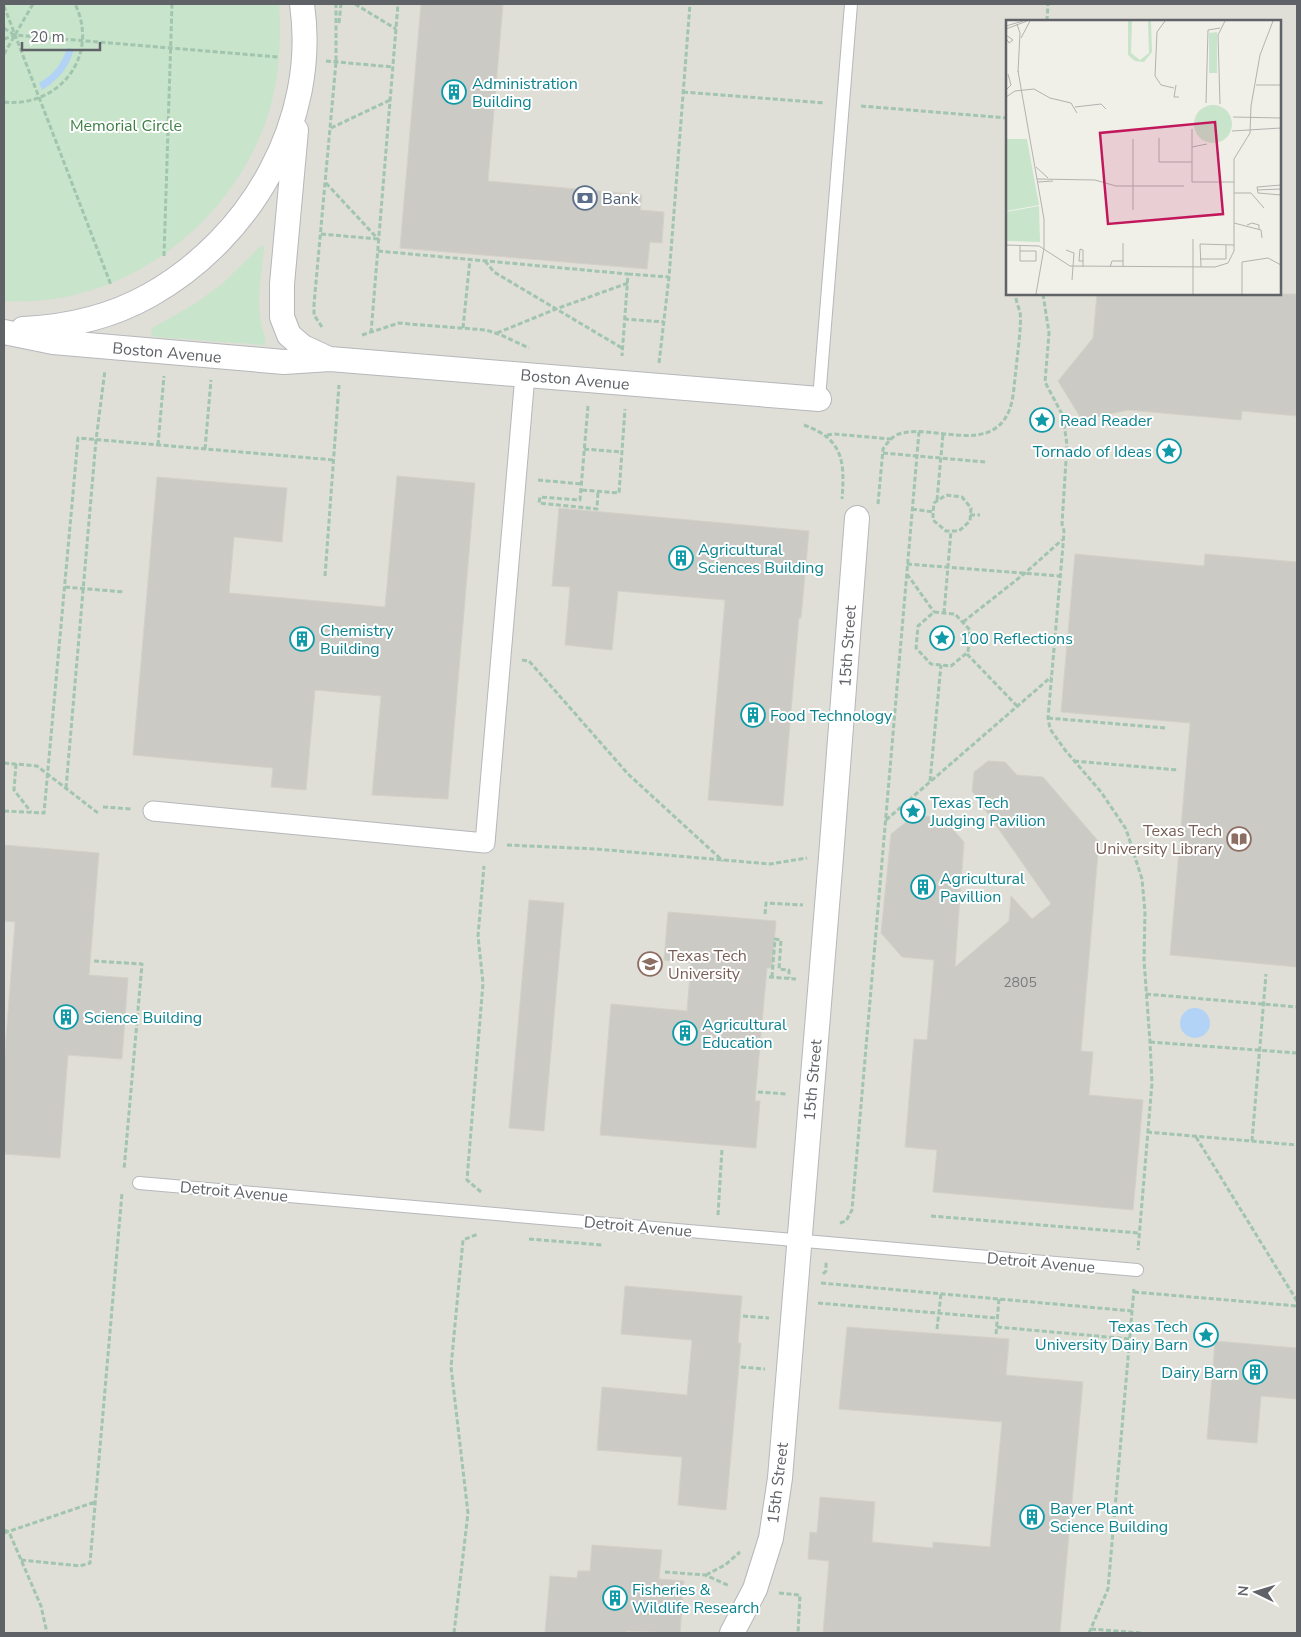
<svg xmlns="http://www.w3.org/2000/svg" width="1301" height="1637" viewBox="0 0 1301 1637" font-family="'Nunito Sans',sans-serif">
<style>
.education{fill:#dfded7;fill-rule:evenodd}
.green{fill:#c8e4ca}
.water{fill:#b2d3f6}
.building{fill:#cbcac5;stroke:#d4d1c7}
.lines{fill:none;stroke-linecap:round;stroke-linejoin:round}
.service-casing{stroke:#b5b7bb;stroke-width:14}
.pedestrian-casing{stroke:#b5b7bb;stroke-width:21}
.minor-casing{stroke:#b5b7bb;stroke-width:26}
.path{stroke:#a1c5ae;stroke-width:3;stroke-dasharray:5 2.5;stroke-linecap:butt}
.service{stroke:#fff;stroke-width:12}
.pedestrian{stroke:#fff;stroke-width:19}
.minor{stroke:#fff;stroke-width:24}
.labels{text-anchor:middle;stroke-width:4;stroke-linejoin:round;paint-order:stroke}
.number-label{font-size:14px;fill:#7a7c7e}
.culture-label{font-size:16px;fill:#0d838f;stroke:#fff;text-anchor:start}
.park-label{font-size:16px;fill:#3e7f46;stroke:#fff}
.service-label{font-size:16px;fill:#4e5e75;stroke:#fff;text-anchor:start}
.street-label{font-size:16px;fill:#5f6267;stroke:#fff}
.education-label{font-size:16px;fill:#785e54;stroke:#fff;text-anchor:end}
.inset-road{fill:none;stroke:#b2b3b0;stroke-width:1}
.view{fill:#c2185b;fill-opacity:0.15;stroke:#c2185b;stroke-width:2.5}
.inset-edge{fill:none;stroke:#5f6267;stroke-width:2.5}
</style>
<rect width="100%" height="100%" fill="#f0efe8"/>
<path class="education" d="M 4,4 L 1297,4 L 1297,1633 L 4,1633 ZM 1007,21 L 1280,21 L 1280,294 L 1007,294 Z"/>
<path class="green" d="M 4,4 L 279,4 C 282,48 278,93 261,134 C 219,235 115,308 4,301 Z
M 262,245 L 264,247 C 262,270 256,300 261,323 C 262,330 267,338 265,345 L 156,337 L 151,335 L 152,328 L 193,305 L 222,284 Z"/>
<path class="water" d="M 67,48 L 74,49 C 69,68 58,80 42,90 L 39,83 C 53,75 62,64 67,48 Z
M1180 1023a15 15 0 1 1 30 0a15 15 0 1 1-30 0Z"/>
<path class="building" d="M 421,4 L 503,4 L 488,181 L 642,195 L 640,210 L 664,212 L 662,243 L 650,242 L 647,269 L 400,248 Z
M 1097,294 L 1297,294 L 1297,416 L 1242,411 L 1241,420 L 1128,410 L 1082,420 L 1058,381 L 1093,338 Z
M 397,476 L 475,483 L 448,799 L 372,795 L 381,696 L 315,690 L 306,790 L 271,787 L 273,768 L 133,755 L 157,477 L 287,488 L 282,542 L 234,537 L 229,593 L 385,607 Z
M 559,508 L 809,531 L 801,618 L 799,618 L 783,806 L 708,800 L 725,600 L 618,591 L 612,650 L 565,645 L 570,587 L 552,586 Z
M 1075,554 L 1204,566 L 1205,554 L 1297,562 L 1297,967 L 1170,955 L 1190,723 L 1061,712 Z
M 988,761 L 1005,762 L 1017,775 L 1043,777 L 1099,842 L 1081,1051 L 1093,1052 L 1089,1095 L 1143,1100 L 1133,1210 L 933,1192 L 937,1150 L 905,1147 L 914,1039 L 927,1040 L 934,960 L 902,957 L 881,933 L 891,834 L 915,815 L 943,818 L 964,842 L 955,967 L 1009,921 L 1011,896 L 1032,919 L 1051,904 L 972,791 L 974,772 Z
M 4,845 L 99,853 L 89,975 L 128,978 L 122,1059 L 68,1055 L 60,1158 L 4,1154 L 4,1064 L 15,922 L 4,921 Z
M 529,900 L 564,903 L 544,1131 L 509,1128 Z
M 668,912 L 776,921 L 772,968 L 767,968 L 755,1101 L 760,1101 L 756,1148 L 600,1135 L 611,1004 L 687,1011 L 691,963 L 664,960 Z
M 625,1286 L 742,1296 L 738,1343 L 741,1343 L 726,1510 L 678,1505 L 682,1457 L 597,1450 L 602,1387 L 687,1395 L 692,1340 L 621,1334 Z
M 847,1327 L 1009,1339 L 1006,1375 L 1083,1382 L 1060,1633 L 823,1633 L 829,1561 L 808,1559 L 810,1532 L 817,1533 L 820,1497 L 875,1502 L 872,1542 L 933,1548 L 933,1542 L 990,1547 L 1002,1422 L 839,1409 Z
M 1215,1341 L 1297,1348 L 1297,1399 L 1261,1396 L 1257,1443 L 1207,1439 Z
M 592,1545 L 662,1550 L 659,1579 L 684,1581 L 680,1633 L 627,1631 L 626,1633 L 545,1633 L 550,1576 L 577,1578 L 578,1571 L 590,1571 Z"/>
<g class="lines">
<g class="service-casing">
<path id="service" d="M 819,399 L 851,4
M 139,1183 L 1137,1270"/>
</g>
<g class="pedestrian-casing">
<path id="pedestrian" d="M 153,811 L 485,843 L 525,375"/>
</g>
<g class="minor-casing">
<path id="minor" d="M 296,130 L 282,284 L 282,317 L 289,335 L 303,347 L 329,359
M 23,329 C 67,327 111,317 150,295 C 251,238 319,121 302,4
M 4,332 L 53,342 L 284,362 L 330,359 L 819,399
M 732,1633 L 755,1589 L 771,1538 L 780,1478 L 831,857 L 857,518"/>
</g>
<path class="path" d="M 355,4 L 396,29
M 4,6 L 111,285
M 1047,21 L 1048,4
M 339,23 L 341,4
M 4,28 L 14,35
M 4,39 L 15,35 L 278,57
M 4,54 L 33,4
M 326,61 L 393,67
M 683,92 L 825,103
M 4,102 C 60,108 100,55 75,4
M 861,106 L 1007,118
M 331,128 L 390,100
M 326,183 L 378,239
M 321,234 L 378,239
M 378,251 L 628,274 L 622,356
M 164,256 L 172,4
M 485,261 L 494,272 L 622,348
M 628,274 L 669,277
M 1043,294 L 1049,333 L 1045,382 L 1063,416 L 1067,445 L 1062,524 L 1064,531 L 1063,545 L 1048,718 L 1050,729 L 1065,750 L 1101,792 L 1126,829 L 1142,879 L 1145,912 L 1144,960 L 1150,1042 L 1152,1083 L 1138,1250
M 624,319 L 664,322
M 322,327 L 314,315 L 314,304 L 336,62 L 336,4
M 463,328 L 470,259
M 371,333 L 398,4
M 497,333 L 556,309 L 628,283
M 362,335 L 399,323 L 409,324 L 486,330 L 501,335 L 529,348
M 659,363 L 669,277 L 690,4
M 588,406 L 580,500 L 540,497 L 539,503 L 597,509 L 598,491
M 804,425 C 843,439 845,461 842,499
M 827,435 L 834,434 L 891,439
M 158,445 L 164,376
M 205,449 L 211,380
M 584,449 L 622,452
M 883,453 L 985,462
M 538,480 L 582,484
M 582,490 L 619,493 L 625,409
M 937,500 L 943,434
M 878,504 L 883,449 C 887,443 892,436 899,434 C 932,423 990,456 1009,411 C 1014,399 1014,383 1016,370 C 1017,356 1022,325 1020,312 C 1018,306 1016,300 1015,294
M 912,509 L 933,512 L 934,503 L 946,495 L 962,497 L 971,508 L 970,521 L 959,531 L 946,531 L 933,520 L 933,512
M 970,515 L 980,515
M 907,564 L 1060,576
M 907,574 L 934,612
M 325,576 L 339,385
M 65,587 L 124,592
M 934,612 L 955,614 L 970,630 L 968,652 L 951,666 L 931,664 L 916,648 L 918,626 Z
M 944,613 L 951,531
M 963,622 L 1024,574 L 1062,540
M 967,654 L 1018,707
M 522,660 L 529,661 L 628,774 L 723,861
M 1048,718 L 1165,728
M 1074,761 L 1178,770
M 4,763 L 37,766 L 98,813
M 16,764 L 14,790 L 31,812
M 930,781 L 941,665
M 66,788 L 96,440 L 105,370
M 103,807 L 132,809
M 4,811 L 44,813 L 78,438 L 334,460
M 886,820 L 1051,677
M 507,845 L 596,849 L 770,864 L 807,858
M 765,914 L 766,903 L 803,905
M 94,961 L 142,964 L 124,1170
M 769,977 L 796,979
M 772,977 L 775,939 L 781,940 L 779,969 L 789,970 L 789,978
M 1146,994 L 1297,1007
M 1150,1042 L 1297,1053
M 758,1092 L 787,1094
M 1147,1132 L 1297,1145
M 1196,1137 L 1297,1301
M 1252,1141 L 1266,974
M 481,1192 L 467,1180 L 483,983 L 478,936 L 484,866
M 718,1215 L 722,1149
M 931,1216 L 1139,1233
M 840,1223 L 846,1221 L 852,1210 L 919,432
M 529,1239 L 602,1245
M 823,1274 L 826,1271 L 826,1261
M 821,1283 L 1132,1311
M 1134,1292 L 1297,1306
M 818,1303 L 997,1318
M 743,1316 L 769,1318
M 997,1327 L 1130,1339
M 937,1329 L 941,1294
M 996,1334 L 999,1299
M 741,1367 L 765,1369
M 4,1530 L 9,1532 L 41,1606 L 47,1633
M 4,1533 L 95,1502
M 21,1560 L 80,1566 L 90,1563 L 122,1193
M 665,1572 L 705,1575 L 730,1586
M 706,1575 L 725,1565 L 740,1552
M 779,1593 L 800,1595 L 798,1633
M 1091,1629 L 1141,1633
M 454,1633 L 468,1513 L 451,1367 L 463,1240 L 478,1234
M 1089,1633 L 1108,1589 L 1134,1289"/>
<use href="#service" class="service"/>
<use href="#pedestrian" class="pedestrian"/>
<use href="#minor" class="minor"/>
</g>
<defs>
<g id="building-ring" transform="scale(1.25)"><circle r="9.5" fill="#fff" stroke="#0f9aa8" stroke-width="1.5"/><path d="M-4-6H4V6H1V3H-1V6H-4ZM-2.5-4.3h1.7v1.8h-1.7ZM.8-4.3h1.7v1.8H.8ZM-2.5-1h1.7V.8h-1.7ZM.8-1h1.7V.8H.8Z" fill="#0f9aa8"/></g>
<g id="bank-ring" transform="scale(1.25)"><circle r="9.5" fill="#fff" stroke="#5c6f8a" stroke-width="1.5"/><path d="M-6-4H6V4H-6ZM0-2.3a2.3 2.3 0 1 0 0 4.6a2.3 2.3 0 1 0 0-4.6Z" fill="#5c6f8a"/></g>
<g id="sight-ring" transform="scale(1.25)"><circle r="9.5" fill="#fff" stroke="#0f9aa8" stroke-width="1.5"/><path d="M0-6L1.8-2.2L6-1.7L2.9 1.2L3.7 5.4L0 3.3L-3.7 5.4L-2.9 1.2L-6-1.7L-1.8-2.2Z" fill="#0f9aa8"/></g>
<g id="library-ring" transform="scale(1.25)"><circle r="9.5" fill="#fff" stroke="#8d6e63" stroke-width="1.5"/><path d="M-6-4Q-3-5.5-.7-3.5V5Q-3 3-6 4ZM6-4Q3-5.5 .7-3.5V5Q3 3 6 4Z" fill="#8d6e63"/></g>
<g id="university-ring" transform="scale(1.25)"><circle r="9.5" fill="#fff" stroke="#8d6e63" stroke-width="1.5"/><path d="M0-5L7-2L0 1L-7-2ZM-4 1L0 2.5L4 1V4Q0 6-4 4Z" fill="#8d6e63"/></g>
</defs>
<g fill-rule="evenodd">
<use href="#building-ring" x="454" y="92"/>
<use href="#bank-ring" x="585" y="198"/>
<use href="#sight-ring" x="1042" y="420"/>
<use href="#sight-ring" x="1169" y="451"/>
<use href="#building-ring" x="681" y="558"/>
<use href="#sight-ring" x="942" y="638"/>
<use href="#building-ring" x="302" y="639"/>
<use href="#building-ring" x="753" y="715"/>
<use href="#sight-ring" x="913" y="811"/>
<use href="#library-ring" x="1239" y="839"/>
<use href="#building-ring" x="923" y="887"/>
<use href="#university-ring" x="650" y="964"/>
<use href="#building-ring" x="66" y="1017"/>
<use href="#building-ring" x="685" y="1033"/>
<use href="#sight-ring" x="1206" y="1335"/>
<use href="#building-ring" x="1255" y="1372"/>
<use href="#building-ring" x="1032" y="1517"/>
<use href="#building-ring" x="615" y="1598"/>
</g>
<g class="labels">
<g class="number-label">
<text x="1020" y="987">2805</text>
</g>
<g class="culture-label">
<text x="472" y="89">Administration<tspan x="472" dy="18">Building</tspan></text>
<text x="1060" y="426">Read Reader</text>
<text x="1152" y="457" text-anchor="end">Tornado of Ideas</text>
<text x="698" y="555">Agricultural<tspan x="698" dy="18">Sciences Building</tspan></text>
<text x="320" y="636">Chemistry<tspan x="320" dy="18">Building</tspan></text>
<text x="960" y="644">100 Reflections</text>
<text x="770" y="721">Food Technology</text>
<text x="930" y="808">Texas Tech<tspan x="930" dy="18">Judging Pavilion</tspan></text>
<text x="940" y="884">Agricultural<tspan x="940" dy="18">Pavillion</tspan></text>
<text x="84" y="1023">Science Building</text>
<text x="702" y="1030">Agricultural<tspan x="702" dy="18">Education</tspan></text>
<text x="1188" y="1332" text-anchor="end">Texas Tech<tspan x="1188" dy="18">University Dairy Barn</tspan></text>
<text x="1238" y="1378" text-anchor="end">Dairy Barn</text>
<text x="1050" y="1514">Bayer Plant<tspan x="1050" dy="18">Science Building</tspan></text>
<text x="632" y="1595">Fisheries &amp;<tspan x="632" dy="18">Wildlife Research</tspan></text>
</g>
<g class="park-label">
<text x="126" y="131">Memorial Circle</text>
</g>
<g class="service-label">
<text x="602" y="204">Bank</text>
</g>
<g class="street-label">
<text transform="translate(167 352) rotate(5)" y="6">Boston Avenue</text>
<text transform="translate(575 379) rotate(5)" y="6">Boston Avenue</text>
<text transform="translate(847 646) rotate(-86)" y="6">15th Street</text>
<text transform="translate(812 1080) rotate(-85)" y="6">15th Street</text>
<text transform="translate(234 1191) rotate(5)" y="6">Detroit Avenue</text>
<text transform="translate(638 1226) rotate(5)" y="6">Detroit Avenue</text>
<text transform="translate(1041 1262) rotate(5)" y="6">Detroit Avenue</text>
<text transform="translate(777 1483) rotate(-83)" y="6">15th Street</text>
</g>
<g class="education-label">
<text x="1222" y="836">Texas Tech<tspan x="1222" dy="18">University Library</tspan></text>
<text x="668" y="961" text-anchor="start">Texas Tech<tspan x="668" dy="18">University</tspan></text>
</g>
</g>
<g transform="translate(1006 20)">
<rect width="275" height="275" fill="#f0efe8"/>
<path d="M 122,1 L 126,1 L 125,33 L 134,40 L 143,33 L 142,1 L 145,1 L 146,32 L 138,42 L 129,41 L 122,35 ZM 211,12 L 211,53 L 203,53 L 203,13 ZM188 104a19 19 0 1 1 38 0a19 19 0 1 1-38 0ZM 0,119 L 21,119 L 33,185 L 0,191 ZM 33,186 L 34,222 L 0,221 L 0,192 Z" fill="#c8e4ca"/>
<path class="inset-road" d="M 159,1 L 151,12 L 149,56 L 155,65 L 168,68M 11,4 L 14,13 L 12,52M 0,6 L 17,1M 0,9 L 21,1M 0,15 L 7,20 L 3,23 L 0,18M 15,18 L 24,1M 12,51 L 38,199 L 38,228 L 30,274M 170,65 L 168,77 L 173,77M 250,65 L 275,65M 0,70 L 5,65 L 2,54M 0,77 L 9,71 L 28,69 L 44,78 L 65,83 L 71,93M 200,83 L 202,10 L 214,8M 214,84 L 212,15 L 219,1M 69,87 L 95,84 L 100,89M 227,97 L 275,98M 186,109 L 186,162 L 228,162M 226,111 L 275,108M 153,118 L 153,142 L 186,142M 127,119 L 127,190M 186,127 L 201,124M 30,147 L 42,158M 31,159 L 89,160 L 110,166 L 178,166M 32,162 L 47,161M 275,165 L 251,167 L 252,173 L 275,175M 251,170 L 275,169M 228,173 L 245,173 L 258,188M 228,203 L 255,210 L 256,218M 241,205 L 246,203 L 253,205 L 253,209M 187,219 L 187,274M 0,225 L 33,226 L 64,246 L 209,247 L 222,243 L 228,231 L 228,139 L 244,113 L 245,86 L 254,35 L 267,1M 60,230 L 68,233 L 66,260M 14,231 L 30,231 L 30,241 L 14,241 L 14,225M 194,239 L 220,239 L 220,225M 77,241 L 73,241 L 74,229 L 77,230 L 77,247M 117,241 L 117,223M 104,247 L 106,241 L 117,241 L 117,247M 195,247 L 194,224 L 228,225M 236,274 L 236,242 L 262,238 L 275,245"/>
<path class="view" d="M 209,102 L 217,194 L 102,204 L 94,113 Z"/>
<rect width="275" height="275" class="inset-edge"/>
</g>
<rect width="1301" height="1637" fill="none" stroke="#5f6267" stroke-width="10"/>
<g transform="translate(1256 1592) rotate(275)" stroke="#ffffff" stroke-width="4" paint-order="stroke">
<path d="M0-4L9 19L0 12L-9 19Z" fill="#5f6267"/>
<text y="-8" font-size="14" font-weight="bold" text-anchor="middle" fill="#5f6267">N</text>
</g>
<path d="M22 42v8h78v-8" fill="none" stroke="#5f6267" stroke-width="2.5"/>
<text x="30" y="42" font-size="15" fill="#5f6267" stroke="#ffffff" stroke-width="4" paint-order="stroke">20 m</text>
</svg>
